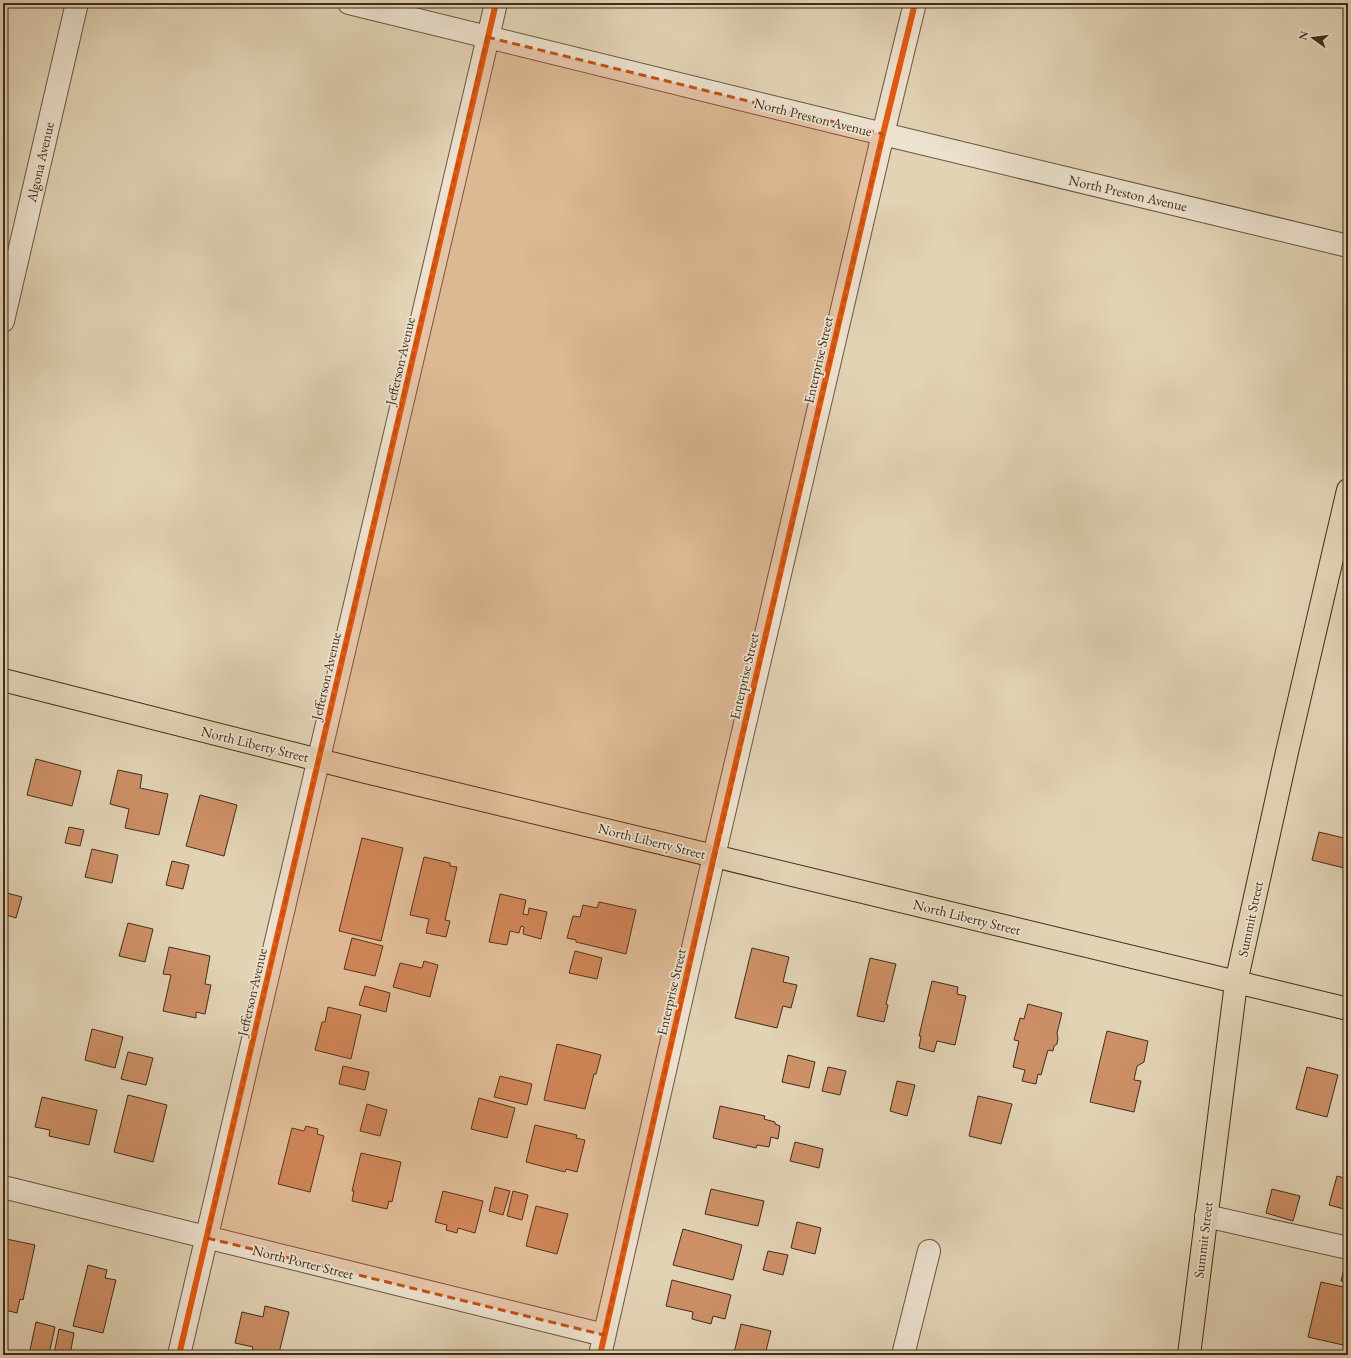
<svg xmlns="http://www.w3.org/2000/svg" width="1351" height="1358" viewBox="0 0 1351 1358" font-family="'EB Garamond',serif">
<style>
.building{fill:#ce9067;stroke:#3f2e1c}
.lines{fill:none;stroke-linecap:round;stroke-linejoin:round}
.minor-casing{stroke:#685742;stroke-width:24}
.major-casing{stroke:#3f2e1c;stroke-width:24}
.minor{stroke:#ece2cf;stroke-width:22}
.major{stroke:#e2d3b5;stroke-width:22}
.cycleway-casing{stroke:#ece2cf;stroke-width:8}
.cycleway{stroke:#e8590c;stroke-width:6}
.marked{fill:#c6500f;fill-opacity:0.2;stroke:#c6500f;stroke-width:3;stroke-dasharray:8 5;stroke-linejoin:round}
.labels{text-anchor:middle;stroke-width:3.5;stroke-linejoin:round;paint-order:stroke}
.street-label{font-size:14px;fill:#3f2e1c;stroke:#ece2cf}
</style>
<rect width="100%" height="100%" fill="#e2d3b5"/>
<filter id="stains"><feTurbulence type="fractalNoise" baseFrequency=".005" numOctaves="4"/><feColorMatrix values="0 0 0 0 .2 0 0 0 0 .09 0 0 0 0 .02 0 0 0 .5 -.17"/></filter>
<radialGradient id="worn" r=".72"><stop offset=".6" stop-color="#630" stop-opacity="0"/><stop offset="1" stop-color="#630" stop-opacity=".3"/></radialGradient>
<path class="building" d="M 36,759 L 81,771 L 72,806 L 27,795 Z
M 118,770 L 142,775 L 140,788 L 168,794 L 159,835 L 125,828 L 129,809 L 110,804 Z
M 200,795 L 237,805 L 224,856 L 186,846 Z
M 69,827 L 84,830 L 80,846 L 65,843 Z
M 1319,832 L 1348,839 L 1348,869 L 1312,860 Z
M 362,838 L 403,848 L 381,941 L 339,931 Z
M 92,849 L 118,855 L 112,883 L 85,877 Z
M 424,857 L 450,863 L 450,866 L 457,867 L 445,920 L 450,921 L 446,937 L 426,933 L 429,919 L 410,915 Z
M 172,861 L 189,865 L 183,889 L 166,885 Z
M 3,892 L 22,897 L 16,918 L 3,914 Z
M 500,894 L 526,900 L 523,914 L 528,915 L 529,908 L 547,912 L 541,939 L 523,934 L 524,927 L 521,926 L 519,933 L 510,931 L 507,945 L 489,942 Z
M 599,902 L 636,910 L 626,954 L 576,942 L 576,940 L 567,938 L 573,916 L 580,917 L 583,905 L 597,908 Z
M 128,923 L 153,929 L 145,962 L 119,956 Z
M 352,938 L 383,946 L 375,976 L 344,969 Z
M 169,947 L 210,956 L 205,984 L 211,985 L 205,1014 L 196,1012 L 196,1018 L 163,1011 L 171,975 L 163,974 Z
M 752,948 L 789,957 L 783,982 L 797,985 L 791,1008 L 783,1006 L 777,1028 L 735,1018 Z
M 575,951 L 602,958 L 597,979 L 569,973 Z
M 870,958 L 896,964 L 886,1004 L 888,1005 L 884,1022 L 857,1016 Z
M 424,961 L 438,965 L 430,997 L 393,987 L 400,963 L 422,968 Z
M 932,981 L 958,987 L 957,994 L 966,996 L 955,1045 L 937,1041 L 934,1052 L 919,1048 L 921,1036 L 919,1036 Z
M 365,986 L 390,993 L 386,1012 L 359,1005 Z
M 1028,1004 L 1062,1013 L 1057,1033 L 1058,1038 L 1057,1044 L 1054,1046 L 1053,1051 L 1048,1050 L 1041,1075 L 1038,1074 L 1036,1084 L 1022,1081 L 1025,1070 L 1013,1067 L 1019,1041 L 1014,1040 L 1020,1018 L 1024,1019 Z
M 328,1007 L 361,1015 L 351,1059 L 315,1050 L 322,1022 L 325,1022 Z
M 92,1029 L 123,1037 L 115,1068 L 85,1060 Z
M 1107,1031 L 1148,1041 L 1144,1062 L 1137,1066 L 1134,1080 L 1141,1081 L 1134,1112 L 1090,1102 Z
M 557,1044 L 601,1055 L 596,1074 L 594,1074 L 585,1109 L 544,1100 Z
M 128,1052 L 153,1058 L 146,1085 L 121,1079 Z
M 788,1055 L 815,1062 L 809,1088 L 782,1082 Z
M 343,1066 L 369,1072 L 365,1090 L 339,1084 Z
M 828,1067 L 846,1071 L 840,1095 L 822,1091 Z
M 1307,1067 L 1338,1075 L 1327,1117 L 1296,1109 Z
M 500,1076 L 532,1084 L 527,1105 L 494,1097 Z
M 897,1081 L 915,1085 L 907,1116 L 890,1111 Z
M 128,1095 L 167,1105 L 153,1162 L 114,1152 Z
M 978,1096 L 1012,1104 L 1001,1144 L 969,1136 Z
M 42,1097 L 97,1110 L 89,1145 L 49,1136 L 50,1130 L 35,1127 Z
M 479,1098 L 515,1108 L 507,1138 L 471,1129 Z
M 367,1104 L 387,1110 L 380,1136 L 360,1131 Z
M 720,1106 L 765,1116 L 764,1119 L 775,1122 L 775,1124 L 780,1126 L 778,1139 L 771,1137 L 769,1147 L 757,1145 L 756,1148 L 713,1138 Z
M 535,1125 L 577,1135 L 576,1138 L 585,1140 L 577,1172 L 566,1169 L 565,1172 L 526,1162 Z
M 306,1126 L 318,1129 L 317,1134 L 324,1136 L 310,1192 L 278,1184 L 292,1128 L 304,1131 Z
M 795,1142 L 823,1149 L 819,1168 L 790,1161 Z
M 361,1153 L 401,1162 L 392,1202 L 389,1201 L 387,1209 L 352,1201 L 354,1191 L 352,1191 Z
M 1337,1176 L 1348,1179 L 1348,1210 L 1329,1205 Z
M 495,1187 L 510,1191 L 503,1215 L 489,1211 Z
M 711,1189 L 764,1201 L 758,1226 L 705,1214 Z
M 1272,1189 L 1300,1196 L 1293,1221 L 1266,1213 Z
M 443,1191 L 483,1201 L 475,1233 L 458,1228 L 457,1233 L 446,1230 L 447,1225 L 435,1222 Z
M 513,1191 L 528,1195 L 522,1220 L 507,1216 Z
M 536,1206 L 568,1214 L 557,1254 L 526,1246 Z
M 797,1222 L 821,1228 L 815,1254 L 791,1248 Z
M 683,1229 L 742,1245 L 733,1280 L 673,1265 Z
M 6,1239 L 35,1245 L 23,1300 L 20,1299 L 17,1313 L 5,1310 L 8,1297 L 3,1296 L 3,1247 L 4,1248 Z
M 768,1251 L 788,1255 L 783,1275 L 763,1270 Z
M 1348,1254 L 1348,1282 L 1341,1281 Z
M 88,1265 L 107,1270 L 105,1278 L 116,1280 L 103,1333 L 73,1326 Z
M 672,1280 L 731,1295 L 725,1319 L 713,1316 L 711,1324 L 692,1319 L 693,1312 L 666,1306 Z
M 1321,1282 L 1348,1288 L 1348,1324 L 1343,1345 L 1308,1337 Z
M 265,1306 L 289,1312 L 279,1353 L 272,1352 L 271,1355 L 251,1355 L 253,1347 L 235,1343 L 242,1312 L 263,1317 Z
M 36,1322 L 55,1327 L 49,1354 L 30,1350 Z
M 741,1324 L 771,1331 L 765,1355 L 744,1355 L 734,1353 Z
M 59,1329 L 74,1333 L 70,1355 L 54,1354 Z"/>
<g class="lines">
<g class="minor-casing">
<path id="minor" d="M 349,3 L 883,134 L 1348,246
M 3,321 L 77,3
M 3,1187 L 604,1335
M 1206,1216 L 1348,1248
M 179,1355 L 496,3
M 600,1355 L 714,856 L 883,134 L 915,3
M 903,1355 L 929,1251"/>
</g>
<g class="major-casing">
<path id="major" d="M 3,680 L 366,772 L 1348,1009
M 1189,1355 L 1236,983 L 1287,752 L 1348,490"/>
</g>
<use href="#minor" class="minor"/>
<use href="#major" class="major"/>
<g class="cycleway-casing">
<path id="cycleway" d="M 179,1355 L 496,3
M 600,1355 L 714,856 L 883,134 L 915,3"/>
</g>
<use href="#cycleway" class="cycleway"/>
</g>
<path class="marked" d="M 487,37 L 883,134 L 604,1335 L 207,1238 Z"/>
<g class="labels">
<g class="street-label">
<text transform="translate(813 117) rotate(14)" y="5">North Preston Avenue</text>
<text transform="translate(40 162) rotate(-77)" y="5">Algona Avenue</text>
<text transform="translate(1128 193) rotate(13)" y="5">North Preston Avenue</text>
<text transform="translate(818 360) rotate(-77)" y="5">Enterprise Street</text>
<text transform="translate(400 361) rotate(-77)" y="5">Jefferson Avenue</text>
<text transform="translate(326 676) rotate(-77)" y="5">Jefferson Avenue</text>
<text transform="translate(744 676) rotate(-77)" y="5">Enterprise Street</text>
<text transform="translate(255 744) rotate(14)" y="5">North Liberty Street</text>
<text transform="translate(652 841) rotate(14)" y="5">North Liberty Street</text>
<text transform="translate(967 917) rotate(14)" y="5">North Liberty Street</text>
<text transform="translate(1250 919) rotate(-78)" y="5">Summit Street</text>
<text transform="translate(252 992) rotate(-77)" y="5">Jefferson Avenue</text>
<text transform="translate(671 992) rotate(-77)" y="5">Enterprise Street</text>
<text transform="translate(1203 1240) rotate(-83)" y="5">Summit Street</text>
<text transform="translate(303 1262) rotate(14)" y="5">North Porter Street</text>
</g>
</g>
<rect width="1351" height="1358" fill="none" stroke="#e2d3b5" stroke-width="16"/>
<rect x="4" y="4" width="1343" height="1350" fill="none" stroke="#3f2e1c" stroke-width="2"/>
<rect x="8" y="8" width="1335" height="1342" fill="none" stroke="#3f2e1c"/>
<g transform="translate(1313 38) rotate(284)" stroke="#ece2cf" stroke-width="3" paint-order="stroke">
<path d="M0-3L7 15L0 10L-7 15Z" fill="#3f2e1c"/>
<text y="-6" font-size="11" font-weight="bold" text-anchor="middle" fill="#3f2e1c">N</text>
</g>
<rect width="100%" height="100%" filter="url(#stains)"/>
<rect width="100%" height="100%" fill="url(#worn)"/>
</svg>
